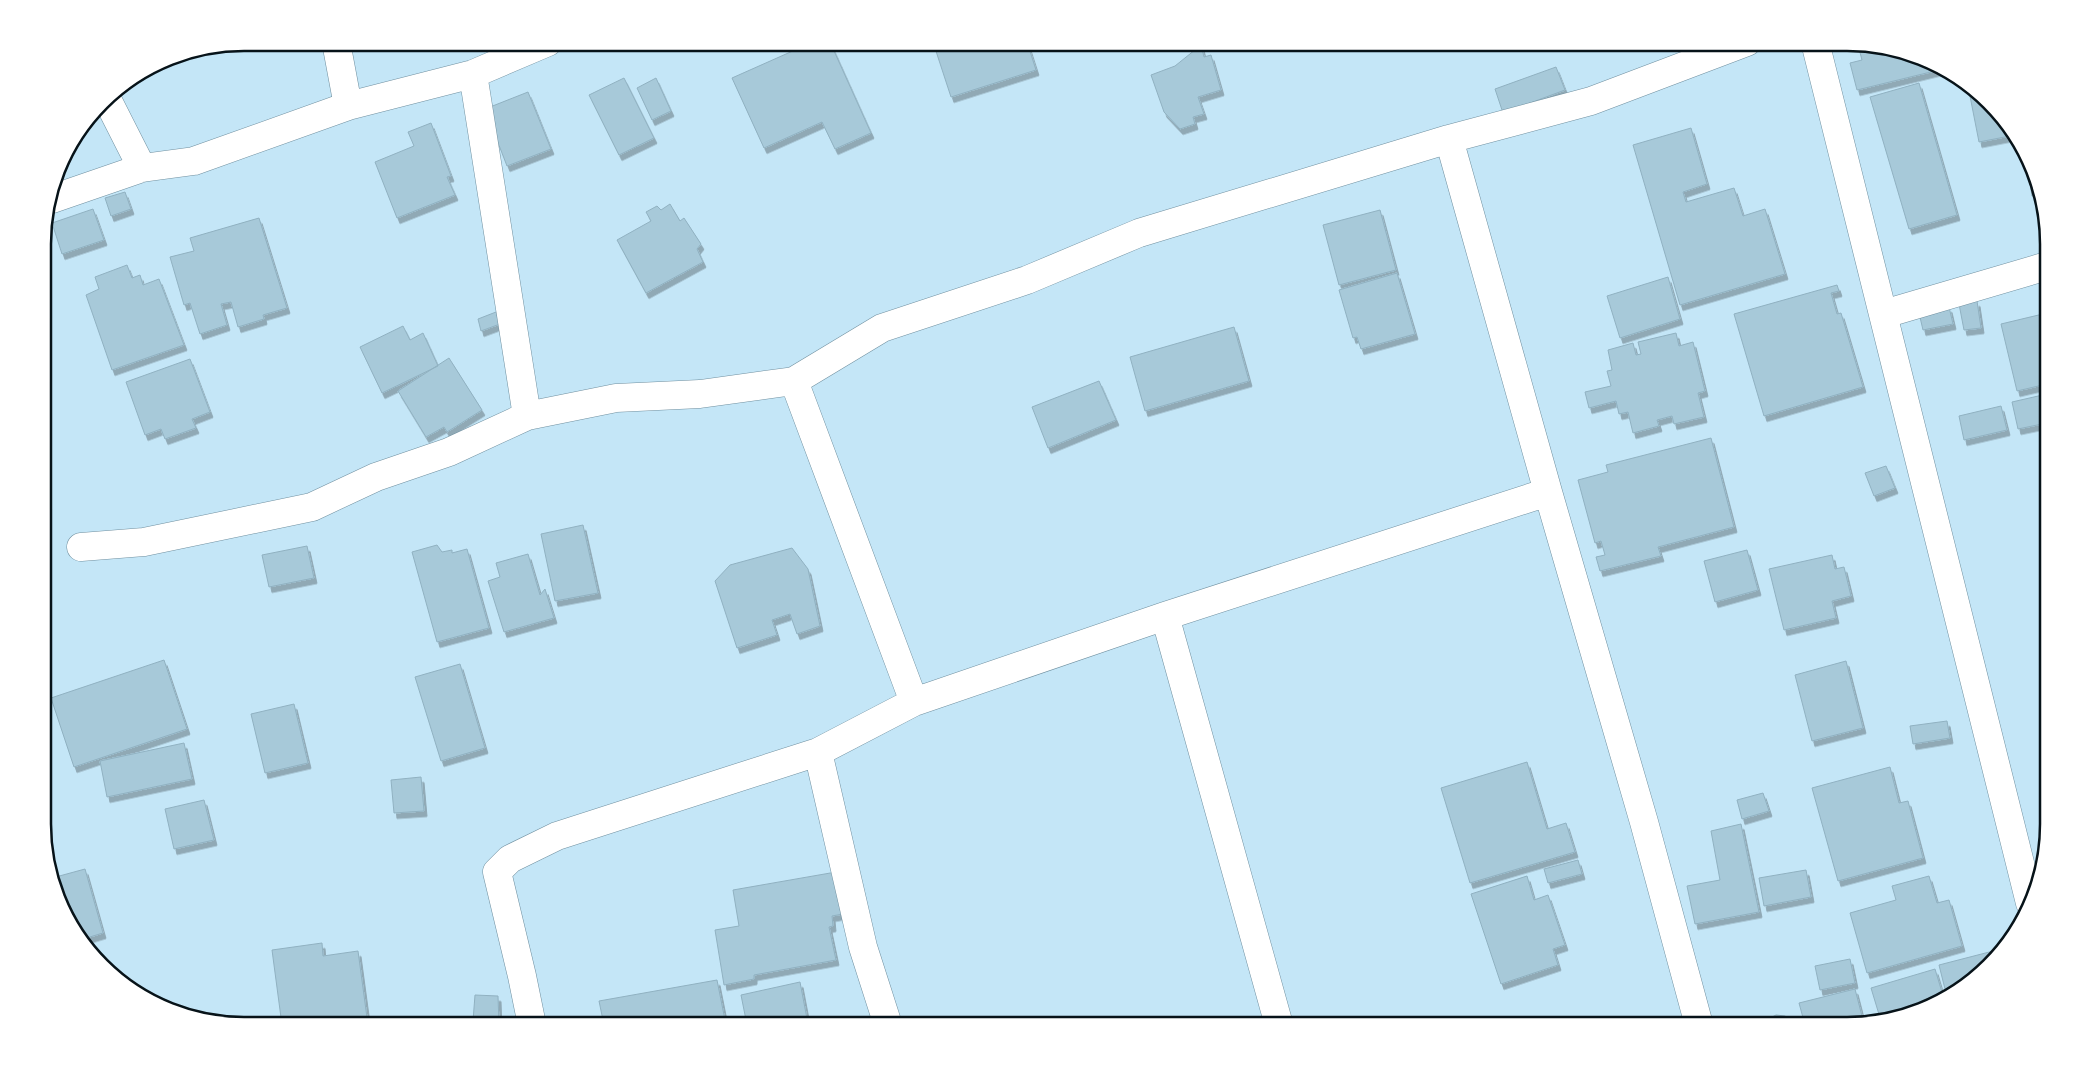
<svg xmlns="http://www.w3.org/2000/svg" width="2091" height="1068" viewBox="0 0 2091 1068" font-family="'Times New Roman',serif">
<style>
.building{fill:#a7c9d9;stroke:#90b1c1;filter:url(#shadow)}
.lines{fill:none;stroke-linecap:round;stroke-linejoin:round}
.minor-casing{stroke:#7090a0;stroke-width:29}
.minor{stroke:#fff;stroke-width:28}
.rim{fill:none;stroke:#071319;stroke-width:2.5}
</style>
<defs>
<filter id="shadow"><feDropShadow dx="3" dy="5.5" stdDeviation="0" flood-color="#0004"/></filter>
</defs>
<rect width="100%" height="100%" fill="#c4e6f7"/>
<path class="building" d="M 813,42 L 830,42 L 871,133 L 835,149 L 822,122 L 764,148 L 732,78 Z
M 933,42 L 1027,42 L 1036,70 L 951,97 Z
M 1201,45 L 1204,57 L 1211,55 L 1221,90 L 1198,97 L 1204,114 L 1193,117 L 1195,124 L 1180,129 L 1164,112 L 1151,75 L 1175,66 Z
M 1858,45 L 1936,63 L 1943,69 L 1857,90 L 1850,63 L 1862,60 Z
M 1556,67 L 1565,90 L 1503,113 L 1495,89 Z
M 624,78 L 654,138 L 619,155 L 589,95 Z
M 656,78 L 671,111 L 652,120 L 637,88 Z
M 1919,83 L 1957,215 L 1909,229 L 1870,97 Z
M 1969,91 L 2007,122 L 2015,135 L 1979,142 Z
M 528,92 L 551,149 L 507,166 L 485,109 Z
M 431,123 L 451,176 L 447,177 L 455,195 L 397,218 L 375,162 L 414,146 L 408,132 Z
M 1691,128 L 1707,184 L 1683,192 L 1686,202 L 1734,188 L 1743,216 L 1765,209 L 1785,274 L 1680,305 L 1633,145 Z
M 2026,155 L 2033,167 L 2041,195 L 2032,196 Z
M 125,192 L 131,209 L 111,216 L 105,198 Z
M 670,204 L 680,221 L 684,218 L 701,244 L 697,249 L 703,262 L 646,293 L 617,240 L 651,221 L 646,212 L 657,206 L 661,210 Z
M 93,209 L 104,240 L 62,254 L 52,223 Z
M 1380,210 L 1396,270 L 1339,285 L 1323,225 Z
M 259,218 L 287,308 L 263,315 L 264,319 L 238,327 L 231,302 L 221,304 L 227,325 L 200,334 L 190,303 L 184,305 L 170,257 L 194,251 L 190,238 Z
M 127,265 L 132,278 L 140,275 L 143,285 L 159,279 L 184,345 L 112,370 L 86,295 L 99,289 L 95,277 Z
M 1397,273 L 1415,334 L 1361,349 L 1357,337 L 1353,338 L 1339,290 Z
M 1668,277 L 1680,319 L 1620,338 L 1607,296 Z
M 1837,285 L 1839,291 L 1831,293 L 1837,314 L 1841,313 L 1863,387 L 1764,416 L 1734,314 Z
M 1977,301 L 1981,328 L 1964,330 L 1959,304 Z
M 1949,307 L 1953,324 L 1923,330 L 1919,313 Z
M 496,312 L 500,324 L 481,331 L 478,319 Z
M 2047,313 L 2047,384 L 2017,391 L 2001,324 Z
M 403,326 L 410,340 L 423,333 L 438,366 L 382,393 L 360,347 Z
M 1234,327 L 1249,381 L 1145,411 L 1130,357 Z
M 1676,333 L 1679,346 L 1693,342 L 1705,391 L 1698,393 L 1704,417 L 1674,424 L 1672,416 L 1657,420 L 1659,426 L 1633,433 L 1628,412 L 1619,414 L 1616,401 L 1589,408 L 1585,392 L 1611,386 L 1607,371 L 1612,370 L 1608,350 L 1633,343 L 1636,355 L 1641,354 L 1638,342 Z
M 449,358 L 482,410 L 447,432 L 444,427 L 426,437 L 398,391 Z
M 190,359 L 210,412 L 192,419 L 196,428 L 165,439 L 161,429 L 145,435 L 126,382 Z
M 1099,381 L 1116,420 L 1048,448 L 1032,407 Z
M 2047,394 L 2047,423 L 2018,429 L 2012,402 Z
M 2001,406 L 2007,430 L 1964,440 L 1959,416 Z
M 1711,438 L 1734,527 L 1658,547 L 1661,556 L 1600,571 L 1596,557 L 1605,555 L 1601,541 L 1595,543 L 1578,480 L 1608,472 L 1606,465 Z
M 1886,466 L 1895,488 L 1874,496 L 1865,473 Z
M 583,525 L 598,593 L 555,601 L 541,534 Z
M 437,545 L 442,552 L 452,550 L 452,553 L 467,549 L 489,628 L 437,642 L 412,552 Z
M 307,546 L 314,578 L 269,587 L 262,555 Z
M 792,548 L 808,569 L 820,626 L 797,634 L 790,614 L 772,620 L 777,635 L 737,648 L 715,581 L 730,565 Z
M 1747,550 L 1758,590 L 1715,602 L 1704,561 Z
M 528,554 L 540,595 L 545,589 L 554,618 L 504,632 L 488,581 L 500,577 L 496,563 Z
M 1832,555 L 1835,569 L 1844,567 L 1851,596 L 1832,601 L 1836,618 L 1784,630 L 1769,569 Z
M 164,660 L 187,729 L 74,767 L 51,698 Z
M 1846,661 L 1863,728 L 1812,741 L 1795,675 Z
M 460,664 L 485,748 L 441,761 L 415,677 Z
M 294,704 L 308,763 L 265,773 L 251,714 Z
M 1947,721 L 1950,738 L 1913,744 L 1910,726 Z
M 184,743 L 192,779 L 107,797 L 100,761 Z
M 1527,762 L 1547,829 L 1566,823 L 1575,852 L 1470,883 L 1441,788 Z
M 1890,767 L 1899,803 L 1908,801 L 1923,858 L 1838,881 L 1812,788 Z
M 421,777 L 424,811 L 394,813 L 391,780 Z
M 1763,793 L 1769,811 L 1742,819 L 1737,800 Z
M 204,800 L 214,840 L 174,849 L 165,809 Z
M 1741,824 L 1759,912 L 1695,924 L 1687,886 L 1720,880 L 1711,831 Z
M 1578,860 L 1582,874 L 1548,883 L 1544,869 Z
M 85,869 L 103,933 L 80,940 L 58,901 L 52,878 Z
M 1806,870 L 1811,897 L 1764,906 L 1759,878 Z
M 836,872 L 843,914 L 832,916 L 833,926 L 829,927 L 836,960 L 754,975 L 754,979 L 724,985 L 715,930 L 739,926 L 733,890 Z
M 1527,876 L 1534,900 L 1548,895 L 1565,945 L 1553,949 L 1558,965 L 1501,984 L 1471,894 Z
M 1929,876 L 1937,903 L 1949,900 L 1962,946 L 1867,973 L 1850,913 L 1896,900 L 1892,886 Z
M 322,943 L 323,956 L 358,951 L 368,1025 L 282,1025 L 272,950 Z
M 1997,950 L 1998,957 L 1959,991 L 1947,997 L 1939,965 Z
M 1850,959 L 1855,983 L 1820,990 L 1815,966 Z
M 1935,969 L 1944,999 L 1912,1015 L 1881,1021 L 1871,988 Z
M 717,980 L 726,1025 L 604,1025 L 599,1001 Z
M 800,982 L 808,1024 L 747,1025 L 741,995 Z
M 1855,989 L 1864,1024 L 1805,1025 L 1799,1003 Z
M 475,995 L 498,996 L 499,1025 L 414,1025 L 414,1019 L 473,1021 Z
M 1776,1015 L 1785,1016 L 1792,1021 L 1795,1025 L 1764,1025 L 1768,1019 Z"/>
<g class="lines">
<g class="minor-casing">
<path id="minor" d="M 336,42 L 348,106
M 1815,42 L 2030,903
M 473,74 L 527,416
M 107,99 L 142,168
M 1449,139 L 1548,492 L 1644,822 L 1699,1025
M 52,199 L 142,168 L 194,161 L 348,106 L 473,74 L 548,42
M 1884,314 L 2047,266
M 794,381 L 882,328 L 1027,280 L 1139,233 L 1449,139 L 1591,101 L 1747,42
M 81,547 L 144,542 L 312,507 L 376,477 L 449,452 L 527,416 L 616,398 L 700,394 L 794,381 L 914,702
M 1165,616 L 1279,1025
M 818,752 L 863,947 L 888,1025
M 532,1025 L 522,976 L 497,872 L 510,859 L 557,836 L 818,752 L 914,702 L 1165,616 L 1548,492"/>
</g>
<use href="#minor" class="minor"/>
</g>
<path d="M0 0H2091V1068H0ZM244 51H1847A193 193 0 0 1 2040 244V824A193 193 0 0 1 1847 1017H244A193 193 0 0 1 51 824V244A193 193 0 0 1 244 51Z" fill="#fff" fill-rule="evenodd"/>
<path class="rim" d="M244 51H1847A193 193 0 0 1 2040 244V824A193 193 0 0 1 1847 1017H244A193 193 0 0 1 51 824V244A193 193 0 0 1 244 51Z"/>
</svg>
